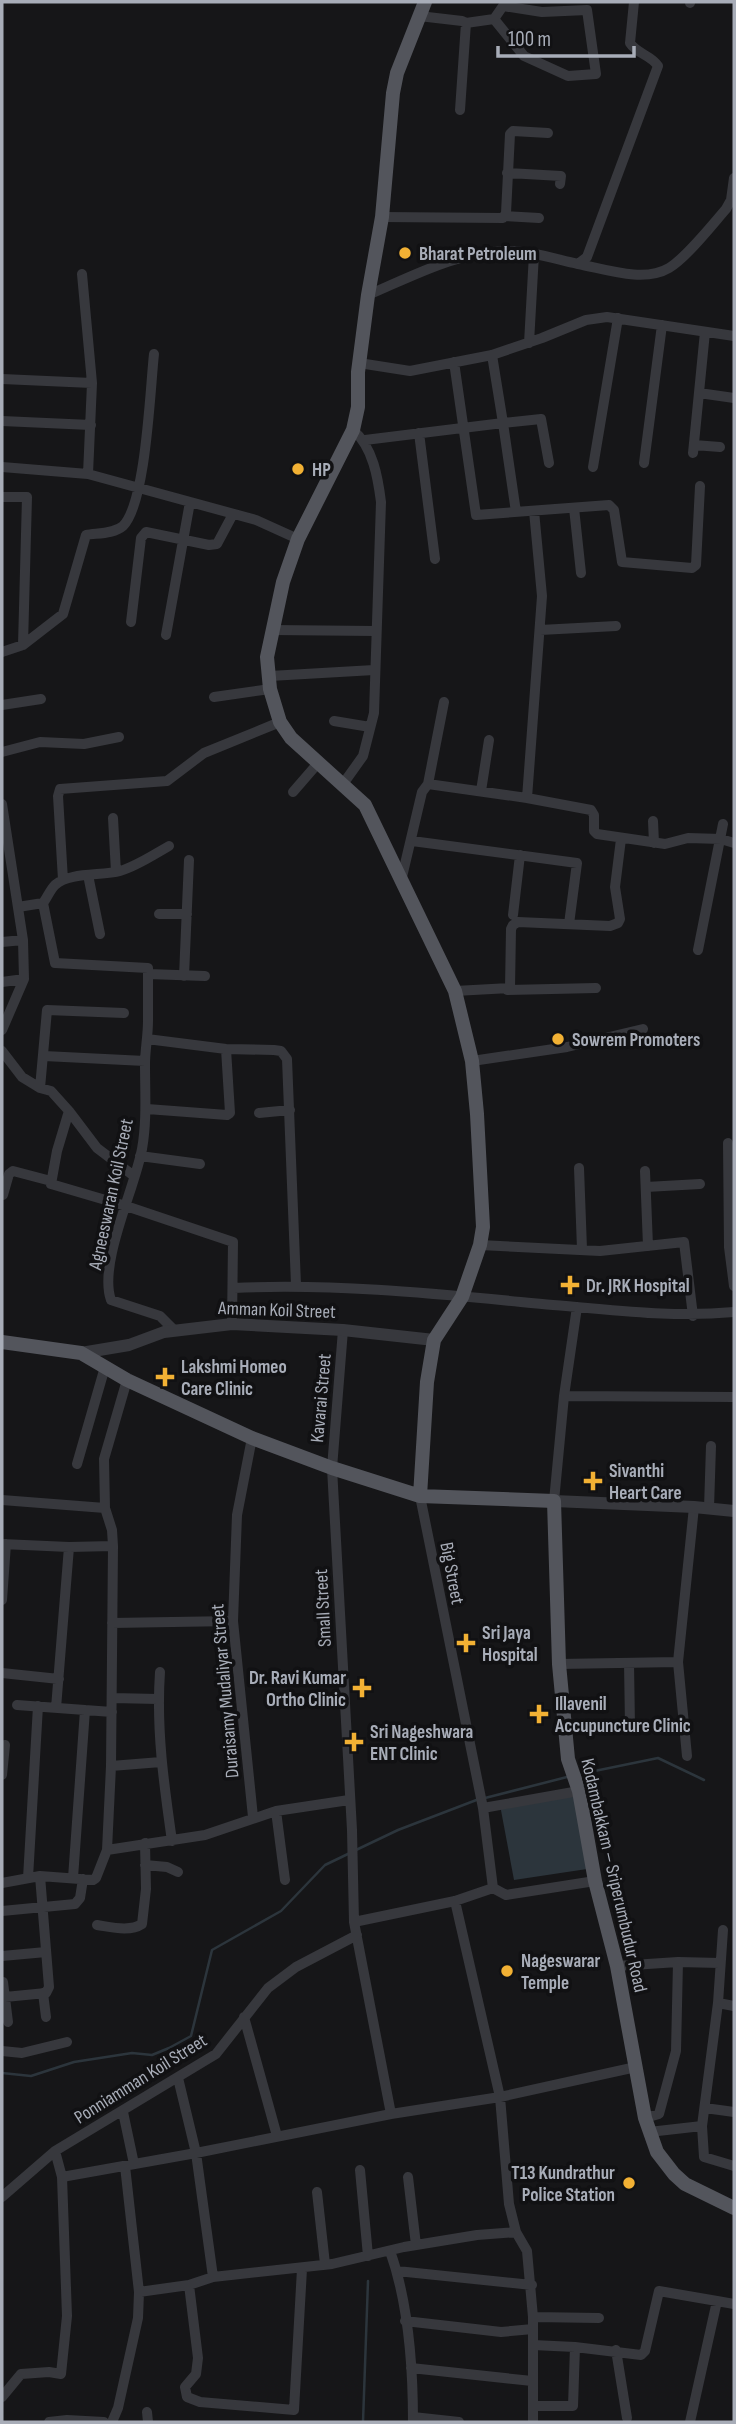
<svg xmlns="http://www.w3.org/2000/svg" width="736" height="2424" viewBox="0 0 736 2424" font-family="'Sofia Sans Condensed',sans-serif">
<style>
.water{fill:#2c353c}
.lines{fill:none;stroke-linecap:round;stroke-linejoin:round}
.stream{stroke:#2c353c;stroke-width:2.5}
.minor{stroke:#37383d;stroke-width:10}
.tertiary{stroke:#37383d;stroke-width:12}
.primary{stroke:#53555c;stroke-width:14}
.poi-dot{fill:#f2b134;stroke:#111113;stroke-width:2.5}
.labels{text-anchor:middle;stroke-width:7;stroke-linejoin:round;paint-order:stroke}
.poi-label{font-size:19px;font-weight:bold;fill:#a8adb8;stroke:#111113;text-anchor:start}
.street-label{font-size:19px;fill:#a8adb8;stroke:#111113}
</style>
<rect width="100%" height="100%" fill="#161618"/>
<path class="water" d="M 574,1794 L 587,1869 L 514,1880 L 500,1805 Z"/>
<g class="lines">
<path class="stream" d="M 580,1774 L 658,1758 L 704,1780
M 485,1798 L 567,1777
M 356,1850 L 398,1830 L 479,1799
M 2,2073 L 31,2076 L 74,2062 L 132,2053 L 152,2055 L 169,2048 L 191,2036 L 212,1950 L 281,1911 L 325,1865 L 350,1853
M 363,2422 L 368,2281"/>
<path class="minor" d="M 690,3 L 690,2
M 419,16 L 462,21 L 466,23 L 460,110
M 466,23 L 494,19 L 524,56 L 568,76 L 596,74 L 587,10 L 542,12 L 503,6 L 494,19
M 507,173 L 561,176 L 560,184
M 505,216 L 539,218
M 382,217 L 503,218 L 506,213 L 510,134 L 513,131 L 548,133
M 578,264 C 605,269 644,283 669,268 C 686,258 712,225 726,209 L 731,200 L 734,178
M 82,274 L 92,383 L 88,474
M 368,295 C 413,276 458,251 508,251 C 531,251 555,259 578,264 L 587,257 L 658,66 C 651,55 637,54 630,43 L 634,2
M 529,343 L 534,254
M 454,362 L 476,515 L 609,505 L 614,510 L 622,562 L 692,568 L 696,565 L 700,486
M 359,363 L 410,371 L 492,355 L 542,338 L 586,320 L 607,317 L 734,336
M 2,379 L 92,383
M 699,393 L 734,398
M 2,421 L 91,425
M 419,433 L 435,559
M 365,440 L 503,423 L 492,355
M 694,445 L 720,447
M 693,453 L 705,332
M 644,463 L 662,325
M 2,467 L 88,474 L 256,520 L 298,539
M 593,467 L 618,318
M 2,497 L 27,497 L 23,645
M 574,508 L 581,573
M 516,512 L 503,423 L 541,419 L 549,463
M 131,622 L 141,538 L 146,532 L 209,545 L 217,544 L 233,514
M 272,630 L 375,631
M 540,630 L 616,626
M 166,635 L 190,502
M 2,652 L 23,645 L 63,614 L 86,535 C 97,533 114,534 123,526 C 146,503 150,390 154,354
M 270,676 L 374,670
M 214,697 L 270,689
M 2,705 L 41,699
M 334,721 L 370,727
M 2,752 L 40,742 L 84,744 L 119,737
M 343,784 L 363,756 L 374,713 L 381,502 C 378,478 373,447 353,430
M 428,784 L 444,702
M 481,791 L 489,740
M 293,792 L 319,762
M 527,798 L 542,596 L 534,511
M 2,804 L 23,940 L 24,979 L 2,1030
M 113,818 L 116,872
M 653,821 L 654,843
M 412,841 L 577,863 L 569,924
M 88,875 L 100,934
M 63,880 L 58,796 L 60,789 L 167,781 L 204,753 L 280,722
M 401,881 L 422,792 L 428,784 L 527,798 L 591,810 L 594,815 L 594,831 L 597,834 L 665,844 L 688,838 L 721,839 L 734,843
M 43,903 L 55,963 L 148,968 C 148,986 148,1003 148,1021 C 148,1036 145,1050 145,1064 C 145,1093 147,1121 142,1149 C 135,1188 98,1264 111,1300 L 160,1316 L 174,1330
M 18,907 L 43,903 C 47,898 50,890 55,885 C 69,872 102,876 120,871 C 137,866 153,855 169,846
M 159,914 L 187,914
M 513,915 L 520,855
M 2,942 L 23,940
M 698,950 L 723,824
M 148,974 L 205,976
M 184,976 L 189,860
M 2,982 L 24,979
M 507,990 L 596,988
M 455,991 L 510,988 L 511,929 L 513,925 L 518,922 L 610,926 L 618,923 L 620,919 L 615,887 L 621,839
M 147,1039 L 226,1049 L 274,1050 L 281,1051 L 287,1059 L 296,1285
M 2,1051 L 22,1077 L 40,1088 L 51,1091 L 69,1111 L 97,1148 L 134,1176
M 44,1056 L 145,1061
M 472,1061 L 567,1047 L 643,1029
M 40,1088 L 47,1010 L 124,1013
M 147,1109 L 227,1115 L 230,1113 L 226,1049
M 69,1111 L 57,1151 L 51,1184 L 126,1206 L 233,1242 L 232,1324
M 259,1113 L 290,1110
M 728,1143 L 729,1247 L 734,1286
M 140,1156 L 200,1164
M 579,1168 L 582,1249
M 645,1171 L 648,1246
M 646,1187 L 700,1184
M 3,1195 L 9,1174 L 13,1171 L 51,1181
M 480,1245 L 600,1251 L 684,1242 L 693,1316
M 234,1288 C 340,1283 447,1295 553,1305 C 616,1310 671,1318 734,1312
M 343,1330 L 332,1468 L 352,1830 L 354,1922 L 391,2114
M 564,1396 L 734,1397
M 252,1438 L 237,1515 L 233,1621 L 253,1817
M 77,1464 L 105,1367
M 420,1496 L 483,1808 L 493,1888
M 2,1500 L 105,1508
M 554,1501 L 564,1396 L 577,1307
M 709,1508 L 711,1446
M 2,1544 L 69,1547 L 113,1546
M 2,1600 L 6,1544
M 112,1623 L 233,1621
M 629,1663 L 630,1726
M 559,1664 L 678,1662
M 160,1672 C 156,1729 164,1785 172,1841
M 2,1673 L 59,1679
M 112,1698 L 158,1699
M 17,1705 L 112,1712
M 56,1708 L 69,1547
M 687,1756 L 678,1662 L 694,1507
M 111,1766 L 161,1762
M 2,1775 L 5,1745
M 483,1808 L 579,1791
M 276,1811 L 285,1880
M 107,1850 L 205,1835 L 276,1811 L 349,1800
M 145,1865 L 167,1867 L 178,1872
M 28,1878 L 38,1706
M 73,1878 L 85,1710
M 2,1883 L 40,1876 L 93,1880 L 96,1878 L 107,1850 L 111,1766 L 113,1546 L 112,1530 L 105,1508 L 104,1459 L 127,1380
M 455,1901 L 500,2097 L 509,2204 L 516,2232 L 527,2251 L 533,2317 L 533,2422
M 2,1911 L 75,1904 L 80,1898 L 83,1879
M 354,1922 L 455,1901 L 493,1888 L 506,1895 L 595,1881
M 97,1925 C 111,1927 130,1932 142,1924 L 146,1889 L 145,1843
M 723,1930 L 718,2003 L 702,2126 L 704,2157 L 734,2166
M 2,1956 L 46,1952
M 617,1966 L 678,1962 L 720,1963
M 3,1982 L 8,2022
M 43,1993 L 46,2017
M 5,1997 L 46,1993 L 49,1987 L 40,1876
M 718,2003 L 734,2006
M 244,2017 L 277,2136
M 2,2051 L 22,2053 L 67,2042
M 178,2078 L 196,2153 L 213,2277
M 705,2108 L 734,2112
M 123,2112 L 134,2164
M 645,2118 L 659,2114 L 676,2051 L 678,1962
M 649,2132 L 702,2126
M 360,2170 L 368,2256
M 62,2177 L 196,2153 L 391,2114 L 500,2097 L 636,2067
M 408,2177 L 416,2245
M 317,2192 L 325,2264
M 2,2197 L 55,2151 L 216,2054 L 268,1988 L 296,1967 L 357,1935
M 390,2251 C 409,2304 413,2366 413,2422
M 397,2271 L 532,2285
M 189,2285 L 198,2358 L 196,2374 L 185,2387 L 187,2397 L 200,2402 L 294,2410 L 302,2269
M 139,2292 L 189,2285 L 213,2277 L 332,2264 L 404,2247 L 477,2235 L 516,2232
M 717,2301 L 734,2304
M 533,2317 L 599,2318
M 405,2321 L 501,2332 L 533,2329
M 533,2345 L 575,2347 L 641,2355 L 645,2351 L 659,2291 L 717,2301 L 690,2422
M 616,2350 L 627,2418
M 411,2368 L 532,2381
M 2,2397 L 21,2374 L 49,2372 L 61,2374 L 67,2316 L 62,2177 L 55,2151
M 533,2406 L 573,2406 L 575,2347
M 147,2412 L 148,2422
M 413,2417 L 459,2422
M 49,2422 L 67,2420 L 104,2422
M 112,2422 L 118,2408 L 138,2318 L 139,2292 L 125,2166"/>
<path class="tertiary" d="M 81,1353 L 129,1345 L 164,1332 L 232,1324 L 343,1330 L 434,1340
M 554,1501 L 694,1507 L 734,1511"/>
<path class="primary" d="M 2,1342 L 81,1353 L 127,1380 L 252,1438 L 332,1468 L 420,1496 L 554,1501 L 559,1664 L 568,1759 L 579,1791 L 595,1881 L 617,1966 L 645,2118 L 657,2152 L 674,2174 L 685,2184 L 734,2208
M 420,1496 L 427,1382 L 434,1340 L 462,1297 L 480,1245 L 483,1227 L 477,1114 L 472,1061 L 455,991 L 365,805 L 291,738 L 280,722 L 270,689 L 267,657 L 283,582 L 298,539 L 353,430 L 358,407 L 358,372 L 368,295 L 382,217 L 393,93 L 397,73 L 425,2"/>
</g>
<g class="poi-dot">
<circle cx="405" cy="253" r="7"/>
<circle cx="298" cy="469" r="7"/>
<circle cx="558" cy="1039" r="7"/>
<path d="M566.5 1274.5h7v7h7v7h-7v7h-7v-7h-7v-7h7z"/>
<path d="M161.5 1366.5h7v7h7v7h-7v7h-7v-7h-7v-7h7z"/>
<path d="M589.5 1470.5h7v7h7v7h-7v7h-7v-7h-7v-7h7z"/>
<path d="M462.5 1632.5h7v7h7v7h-7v7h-7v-7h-7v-7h7z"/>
<path d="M358.5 1677.5h7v7h7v7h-7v7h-7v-7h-7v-7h7z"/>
<path d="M535.5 1703.5h7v7h7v7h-7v7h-7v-7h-7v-7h7z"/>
<path d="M350.5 1731.5h7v7h7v7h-7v7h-7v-7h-7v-7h7z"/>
<circle cx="507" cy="1971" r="7"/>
<circle cx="629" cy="2183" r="7"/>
</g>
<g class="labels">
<g class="poi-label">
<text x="419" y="260">Bharat Petroleum</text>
<text x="312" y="476">HP</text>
<text x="572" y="1046">Sowrem Promoters</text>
<text x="586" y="1292">Dr. JRK Hospital</text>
<text x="181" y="1373">Lakshmi Homeo<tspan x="181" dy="22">Care Clinic</tspan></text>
<text x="609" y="1477">Sivanthi<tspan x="609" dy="22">Heart Care</tspan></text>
<text x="482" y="1639">Sri Jaya<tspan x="482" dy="22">Hospital</tspan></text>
<text x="346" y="1684" text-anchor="end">Dr. Ravi Kumar<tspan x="346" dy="22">Ortho Clinic</tspan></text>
<text x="555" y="1710">Illavenil<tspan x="555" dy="22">Accupuncture Clinic</tspan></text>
<text x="370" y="1738">Sri Nageshwara<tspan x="370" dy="22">ENT Clinic</tspan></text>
<text x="521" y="1967">Nageswarar<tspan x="521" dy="22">Temple</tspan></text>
<text x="615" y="2179" text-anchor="end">T13 Kundrathur<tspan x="615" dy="22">Police Station</tspan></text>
</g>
<g class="street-label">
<text transform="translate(110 1194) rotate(-78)" y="7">Agneeswaran Koil Street</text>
<text transform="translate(277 1309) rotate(2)" y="7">Amman Koil Street</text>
<text transform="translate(320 1398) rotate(-85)" y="7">Kavarai Street</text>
<text transform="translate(453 1573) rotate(79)" y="7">Big Street</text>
<text transform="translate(322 1608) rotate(-93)" y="7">Small Street</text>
<text transform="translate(224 1691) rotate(-95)" y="7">Duraisamy Mudaliyar Street</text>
<text transform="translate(615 1875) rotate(77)" y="7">Kodambakkam – Sriperumbudur Road</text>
<text transform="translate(140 2078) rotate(-32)" y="7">Ponniamman Koil Street</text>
</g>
</g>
<rect width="736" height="2424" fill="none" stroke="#a8adb8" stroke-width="7"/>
<path d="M498 46v10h136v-10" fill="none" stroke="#a8adb8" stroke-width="3.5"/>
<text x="508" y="46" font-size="21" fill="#a8adb8" stroke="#111113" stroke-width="5" paint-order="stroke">100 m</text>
</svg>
